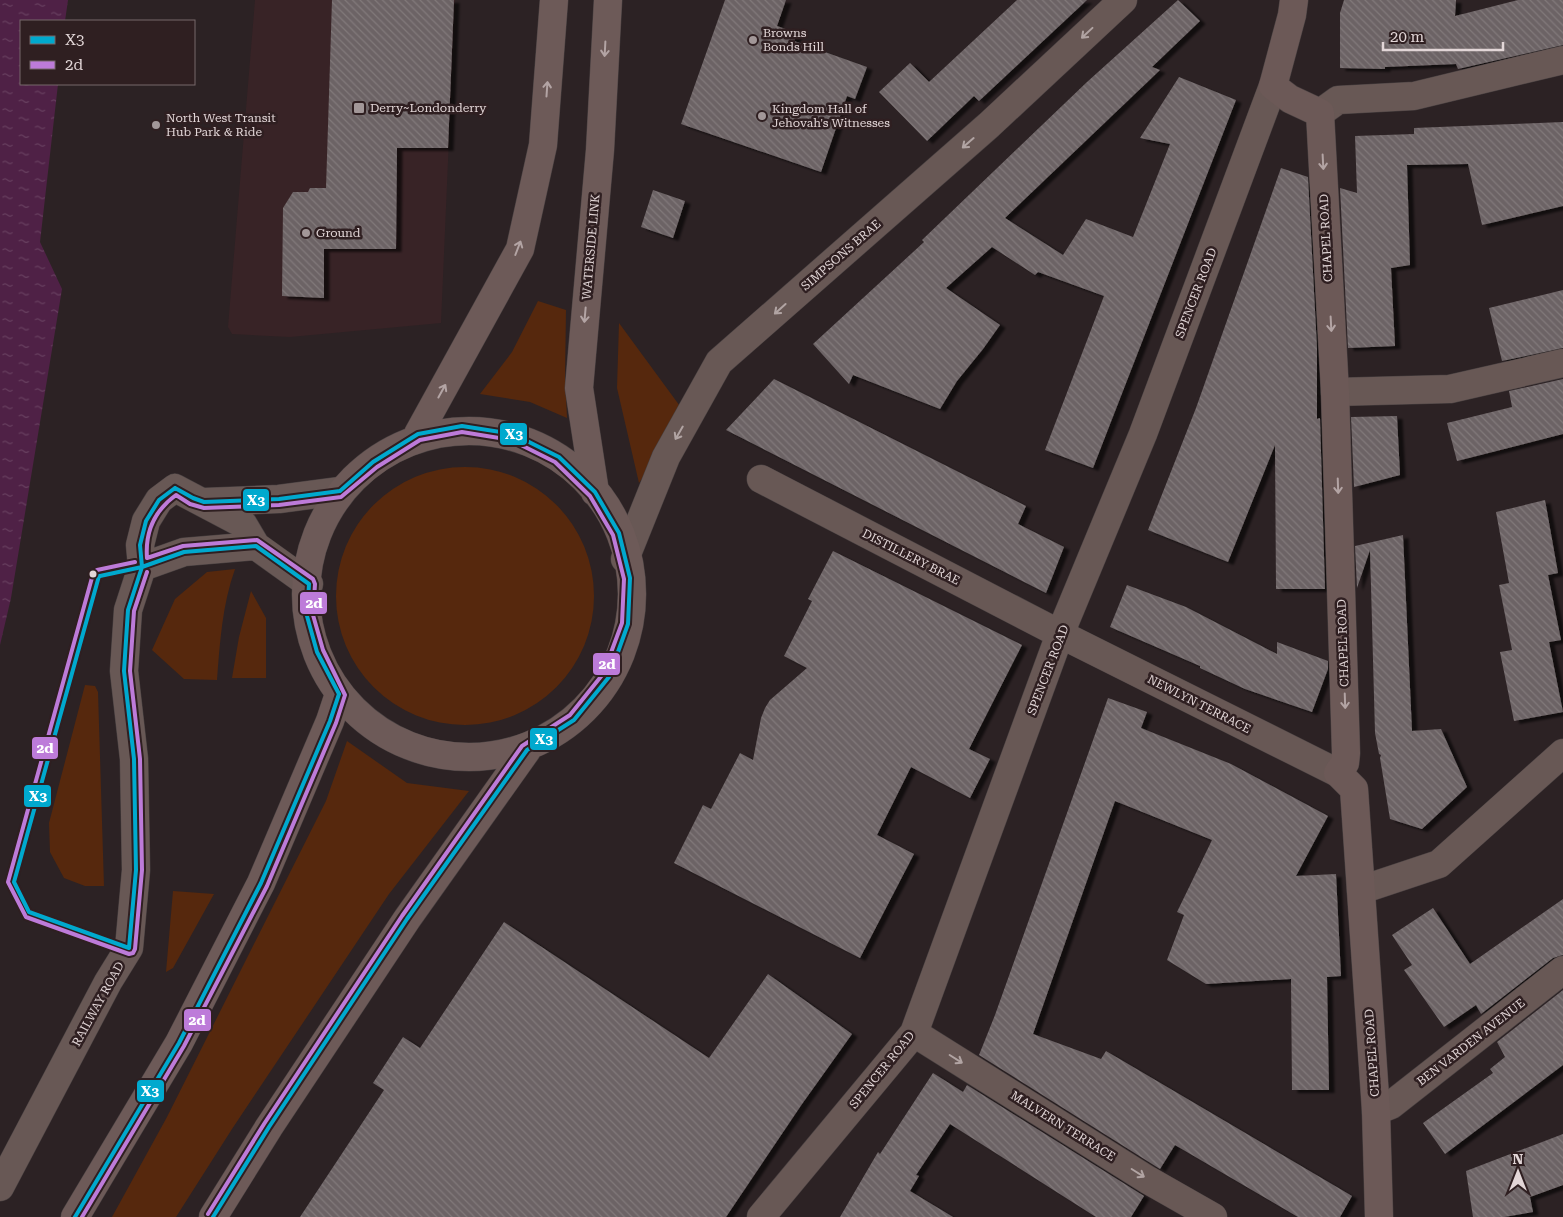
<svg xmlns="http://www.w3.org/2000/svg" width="1563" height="1217" viewBox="0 0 1563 1217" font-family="'Roboto Serif',serif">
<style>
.built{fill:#382326}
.grass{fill:#56280d}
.water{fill:url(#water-ripples)}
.building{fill:url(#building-back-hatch);filter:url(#shadow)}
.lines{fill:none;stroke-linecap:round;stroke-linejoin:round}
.minor-casing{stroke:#484041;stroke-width:29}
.secondary-casing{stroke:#484041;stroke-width:29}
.trunk-casing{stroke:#484041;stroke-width:29}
.minor{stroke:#685855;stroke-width:28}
.secondary{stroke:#6c5957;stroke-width:28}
.trunk{stroke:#6d5a58;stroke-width:28}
.bus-1-casing{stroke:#2f1f21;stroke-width:8}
.bus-2-casing{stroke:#2f1f21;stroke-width:8}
.bus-1{stroke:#00a9ce;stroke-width:4}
.bus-2{stroke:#bd7bd9;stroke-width:4}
.oneway{stroke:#b1a4a3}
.oneway2{stroke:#b3a4a4}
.poi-dot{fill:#a29798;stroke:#2f1f21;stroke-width:2}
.bus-dot{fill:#e2d6d7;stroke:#2f1f21;stroke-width:2}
.labels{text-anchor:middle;stroke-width:5;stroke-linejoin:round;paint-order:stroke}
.poi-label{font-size:12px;fill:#e2d6d7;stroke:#2f1f21;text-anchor:start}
.street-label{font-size:12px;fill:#e2d6d7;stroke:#2f1f21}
.line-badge{stroke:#2f1f21;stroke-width:2}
.badge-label{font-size:14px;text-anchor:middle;font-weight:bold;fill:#fff}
</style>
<defs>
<pattern id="water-ripples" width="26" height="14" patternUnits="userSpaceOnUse" patternTransform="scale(1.25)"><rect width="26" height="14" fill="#4f2146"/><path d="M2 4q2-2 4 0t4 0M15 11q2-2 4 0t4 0" fill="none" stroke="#684060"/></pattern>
<pattern id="building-back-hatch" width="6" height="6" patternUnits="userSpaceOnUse" patternTransform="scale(1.25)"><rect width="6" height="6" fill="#6c6365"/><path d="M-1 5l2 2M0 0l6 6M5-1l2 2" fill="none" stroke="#81797a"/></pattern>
<filter id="shadow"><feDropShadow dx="5.5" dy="3" stdDeviation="1" flood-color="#0009"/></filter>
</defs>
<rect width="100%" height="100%" fill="#2c2224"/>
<path class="built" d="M 255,0 L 455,0 L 441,323 L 290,337 L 232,334 L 228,327 Z"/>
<path class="grass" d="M 538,301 L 566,310 L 565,378 L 567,418 L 530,402 L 480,394 L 512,352 Z
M 619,323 L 685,413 L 639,483 L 617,388 Z
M336 596a129 129 0 1 1 258 0a129 129 0 1 1-258 0Z
M 235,569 C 222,606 220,642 217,680 L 184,679 L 152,650 L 175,599 L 207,572 Z
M 251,591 L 266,618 L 266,678 L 232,678 L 239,637 Z
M 85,685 L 95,686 L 98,692 L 104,886 L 85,886 L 64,878 L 50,852 L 49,823 Z
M 347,741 L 407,783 L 469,791 L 389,894 L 232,1129 L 176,1217 L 112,1217 L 167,1117 L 326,801 Z
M 173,891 L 214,894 L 173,968 L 166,972 Z"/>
<path class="water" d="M 0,0 L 68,0 L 65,21 L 21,21 L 21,84 L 58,84 L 40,242 L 62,289 L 11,598 L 0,645 Z"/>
<path class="building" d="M 332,0 L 454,0 L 448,148 L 397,148 L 396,249 L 324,249 L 324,298 L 282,296 L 283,208 L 293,192 L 308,192 L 310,188 L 326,188 Z
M 725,0 L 786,0 L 777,26 L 797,33 L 794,41 L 867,67 L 855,99 L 847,96 L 821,172 L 681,124 Z
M 1017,0 L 1087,0 L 979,101 L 974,96 L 927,141 L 879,92 L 910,63 L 929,82 Z
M 1178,0 L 1200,21 L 1152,67 L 1160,70 L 1005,218 L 1063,255 L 1086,219 L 1133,237 L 1170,144 L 1140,138 L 1179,77 L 1236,100 L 1093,468 L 1045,450 L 1104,296 L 1038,272 L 1035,275 L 992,247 L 946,288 L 1000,325 L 983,349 L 957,381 L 940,409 L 853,375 L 849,384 L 813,344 L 924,242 L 922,240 L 1087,82 Z
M 1344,0 L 1456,0 L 1455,16 L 1518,0 L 1563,0 L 1563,45 L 1458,69 L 1456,64 L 1385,67 L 1385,69 L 1340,68 L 1340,13 Z
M 1563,122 L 1563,206 L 1482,225 L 1468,164 L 1407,165 L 1410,265 L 1391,268 L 1395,346 L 1348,348 L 1340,188 L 1357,193 L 1355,136 L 1414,134 L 1414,128 Z
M 1281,168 L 1308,177 L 1317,348 L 1317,419 L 1320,418 L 1325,589 L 1276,589 L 1275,445 L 1228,562 L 1148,530 L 1196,408 Z
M 653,190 L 685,201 L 673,238 L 641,227 Z
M 1563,290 L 1563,348 L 1502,361 L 1489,308 Z
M 774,379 L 1026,506 L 1018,524 L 1064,547 L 1046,593 L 726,430 Z
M 1563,379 L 1563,434 L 1457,461 L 1447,423 L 1512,407 L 1509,391 Z
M 1397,416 L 1400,475 L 1354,487 L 1351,417 Z
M 1545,500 L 1558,573 L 1548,575 L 1561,640 L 1549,642 L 1563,712 L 1514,721 L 1500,652 L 1512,650 L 1499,585 L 1509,583 L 1496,512 Z
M 1403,535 L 1412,731 L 1441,729 L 1467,787 L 1422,829 L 1390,819 L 1380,758 L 1381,755 L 1379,754 L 1375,733 L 1370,550 L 1357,588 L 1355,546 Z
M 833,551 L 1022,645 L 969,749 L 990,759 L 970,798 L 911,767 L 877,835 L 914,854 L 860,958 L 674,863 L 703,805 L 711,809 L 740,753 L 753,760 L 761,718 L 765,708 L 770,700 L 807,668 L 784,656 L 812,601 L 808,599 Z
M 1127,585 L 1186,607 L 1277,654 L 1277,642 L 1328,661 L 1328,669 L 1312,712 L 1245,689 L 1200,668 L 1200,666 L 1110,627 Z
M 1108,698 L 1147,712 L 1141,728 L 1231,764 L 1328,816 L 1296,876 L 1336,874 L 1341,976 L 1327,977 L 1329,1090 L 1292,1090 L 1291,979 L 1206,984 L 1167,960 L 1184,915 L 1177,912 L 1212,840 L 1115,801 L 1033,1034 L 1101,1059 L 1106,1051 L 1352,1196 L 1340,1217 L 1298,1217 L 1175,1145 L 1160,1169 L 979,1055 L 995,1015 Z
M 1563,899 L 1563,955 L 1553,958 L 1481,1014 L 1476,1005 L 1444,1027 L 1404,970 L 1412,965 L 1392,935 L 1433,908 L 1470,964 Z
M 504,922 L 709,1058 L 768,974 L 852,1034 L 802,1104 L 726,1217 L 300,1217 L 384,1090 L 373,1083 L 403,1037 L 420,1048 Z
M 1563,990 L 1563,1065 L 1445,1154 L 1423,1123 L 1493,1073 L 1490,1069 L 1505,1057 L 1497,1042 Z
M 933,1073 L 963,1092 L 967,1085 L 1144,1196 L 1131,1217 L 1096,1217 L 950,1124 L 916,1175 L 919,1176 L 910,1191 L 953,1217 L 840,1217 L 878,1152 L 880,1154 Z
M 1563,1134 L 1563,1185 L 1530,1197 L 1533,1212 L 1504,1217 L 1473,1217 L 1466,1171 Z"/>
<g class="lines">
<g class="minor-casing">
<path id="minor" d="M 1320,113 L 1338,100 L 1414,96 L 1563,60
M 1335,392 L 1450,389 L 1563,363
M 761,479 L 1060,634 L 1338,773
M 204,502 L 279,499 L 340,491
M 625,559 L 666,457 L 719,362 L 989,125 L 1123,0
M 142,567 L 184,552 L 256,546
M 1361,890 L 1439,864 L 1563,753
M 914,1033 L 1148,1180 L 1213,1217
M 1376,1111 L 1391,1105 L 1563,970
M 0,1187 L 108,982 L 129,948 L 136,870 L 134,759 L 124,671 L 128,610 L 142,567 L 140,545 L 146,521 L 159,500 L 175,488 L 243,524 L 256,546 L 309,584
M 761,1217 L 914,1033 L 1060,634 L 1143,434 L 1273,86"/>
</g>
<g class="secondary-casing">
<path id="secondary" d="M 1294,0 L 1292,15 L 1273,86 L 1290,99 L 1320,113 L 1335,392 L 1346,753 L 1345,763 L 1338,773 L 1354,789 L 1376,1111 L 1379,1217"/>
</g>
<g class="trunk-casing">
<path id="trunk" d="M306 594a163 163 0 1 1 326 0a163 163 0 1 1-326 0Z
M 418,434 L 520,249 L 543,145 L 554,0
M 595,492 L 579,388 L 600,150 L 608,0
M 75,1217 L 179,1043 L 261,883 L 330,721 L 339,694
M 213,1217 L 269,1127 L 407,919 L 527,750"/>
</g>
<use href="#minor" class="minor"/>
<use href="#secondary" class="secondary"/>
<use href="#trunk" class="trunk"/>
<g class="bus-1-casing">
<path id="bus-1" d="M 175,488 L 193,498 L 204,502 L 279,499 L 340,491
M 99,576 L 14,882 L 29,912 L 129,948
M 100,576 L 142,567 L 184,552 L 256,546 L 309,584
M 309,584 L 307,616 L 317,652 L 339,694
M 129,948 L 136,870 L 134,759 L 124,671 L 128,610 L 142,567 L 140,545 L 146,521 L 159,500 L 175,488
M 75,1217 L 179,1043 L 261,883 L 330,721 L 339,694
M 213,1217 L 269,1127 L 407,919 L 527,750 L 574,720 L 609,677 L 628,624 L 630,578 L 619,533 L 595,492 L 559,457 L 513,434 L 462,426 L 418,434 L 373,462 L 340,491"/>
</g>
<g class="bus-2-casing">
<path id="bus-2" d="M 135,562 L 97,570 L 93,574 L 8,882 L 26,917 L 129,954 L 133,953 L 135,949 L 142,870 L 140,759 L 130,671 L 134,611 L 147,572
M 82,1217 L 184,1046 L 267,886 L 336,723 L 345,695 L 323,650 L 313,615 L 315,584 L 313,579 L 257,540 L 183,546 L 147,558 C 145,532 154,511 176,495 L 190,504 L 204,508 L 279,505 L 341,497 L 377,467 L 420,440 L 462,432 L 511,440 L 555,462 L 590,496 L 613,535 L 624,579 L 622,623 L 603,674 L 570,715 L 522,746 L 402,916 L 264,1124 L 208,1214"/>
</g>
<use href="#bus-1" class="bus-1"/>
<use href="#bus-2" class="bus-2"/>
</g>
<defs><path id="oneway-shaft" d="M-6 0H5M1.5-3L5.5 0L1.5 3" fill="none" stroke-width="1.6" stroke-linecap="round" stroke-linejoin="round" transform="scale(1.25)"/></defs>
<g class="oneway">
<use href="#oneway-shaft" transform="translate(1087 33) rotate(137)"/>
<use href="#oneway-shaft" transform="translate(968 143) rotate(139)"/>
<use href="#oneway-shaft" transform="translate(780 309) rotate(138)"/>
<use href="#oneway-shaft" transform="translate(679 433) rotate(120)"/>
<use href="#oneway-shaft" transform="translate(956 1059) rotate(32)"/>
<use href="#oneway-shaft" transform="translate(1138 1173) rotate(32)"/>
</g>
<g class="oneway2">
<use href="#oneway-shaft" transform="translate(605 49) rotate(93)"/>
<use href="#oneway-shaft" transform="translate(547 89) rotate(-86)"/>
<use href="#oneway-shaft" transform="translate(1323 162) rotate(87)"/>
<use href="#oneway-shaft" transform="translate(518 248) rotate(-69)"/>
<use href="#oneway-shaft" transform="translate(585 315) rotate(95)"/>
<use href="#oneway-shaft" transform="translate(1331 324) rotate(87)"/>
<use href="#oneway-shaft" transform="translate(442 391) rotate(-61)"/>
<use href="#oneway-shaft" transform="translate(1338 486) rotate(88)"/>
<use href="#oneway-shaft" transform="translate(1345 701) rotate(88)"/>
</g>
<g class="poi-dot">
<circle cx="753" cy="40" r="5"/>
<rect x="353" y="102" width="12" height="12" rx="2.5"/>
<circle cx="762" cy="116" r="5"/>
<circle cx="156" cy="125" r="5"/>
<circle cx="306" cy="233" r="5"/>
</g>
<circle class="bus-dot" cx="93" cy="574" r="4.5"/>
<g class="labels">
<g class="poi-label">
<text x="763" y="37">Browns<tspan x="763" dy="14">Bonds Hill</tspan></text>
<text x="370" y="112">Derry~Londonderry</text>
<text x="772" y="113">Kingdom Hall of<tspan x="772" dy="14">Jehovah's Witnesses</tspan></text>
<text x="166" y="122">North West Transit<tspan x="166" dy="14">Hub Park &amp; Ride</tspan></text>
<text x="316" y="237">Ground</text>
</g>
<g class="street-label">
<text transform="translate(1326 238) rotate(-93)" y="4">CHAPEL ROAD</text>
<text transform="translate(591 247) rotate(-85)" y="4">WATERSIDE LINK</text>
<text transform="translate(841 255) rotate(-41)" y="4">SIMPSONS BRAE</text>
<text transform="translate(1196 293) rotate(-69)" y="4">SPENCER ROAD</text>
<text transform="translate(911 557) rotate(27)" y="4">DISTILLERY BRAE</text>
<text transform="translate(1343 643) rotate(-92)" y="4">CHAPEL ROAD</text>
<text transform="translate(1048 670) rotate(-69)" y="4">SPENCER ROAD</text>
<text transform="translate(1199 704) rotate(27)" y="4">NEWLYN TERRACE</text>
<text transform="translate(98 1004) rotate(-61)" y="4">RAILWAY ROAD</text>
<text transform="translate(1471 1042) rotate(-38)" y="4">BEN VARDEN AVENUE</text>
<text transform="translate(1372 1053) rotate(-94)" y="4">CHAPEL ROAD</text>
<text transform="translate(882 1070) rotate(-51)" y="4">SPENCER ROAD</text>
<text transform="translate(1063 1126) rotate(32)" y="4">MALVERN TERRACE</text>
</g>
</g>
<g class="line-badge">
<rect x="499" y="422" width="29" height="24" rx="5" fill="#00a9ce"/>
<rect x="242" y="488" width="28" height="24" rx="5" fill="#00a9ce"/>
<rect x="299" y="591" width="29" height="24" rx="5" fill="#bd7bd9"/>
<rect x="592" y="652" width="29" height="24" rx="5" fill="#bd7bd9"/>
<rect x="529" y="727" width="29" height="24" rx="5" fill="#00a9ce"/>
<rect x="31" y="736" width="28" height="24" rx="5" fill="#bd7bd9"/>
<rect x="23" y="784" width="29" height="24" rx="5" fill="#00a9ce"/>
<rect x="183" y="1008" width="29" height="24" rx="5" fill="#bd7bd9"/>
<rect x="136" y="1079" width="29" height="24" rx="5" fill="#00a9ce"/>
</g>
<g class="badge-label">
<text x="514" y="439">X3</text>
<text x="256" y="505">X3</text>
<text x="314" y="608">2d</text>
<text x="607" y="669">2d</text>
<text x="544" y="744">X3</text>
<text x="45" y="753">2d</text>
<text x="38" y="801">X3</text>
<text x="197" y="1025">2d</text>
<text x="150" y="1096">X3</text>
</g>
<rect x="20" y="20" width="175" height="65" fill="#2f1f21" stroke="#77686a"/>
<rect x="30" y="36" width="25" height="8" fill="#00a9ce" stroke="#77686a"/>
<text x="65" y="45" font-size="15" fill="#e2d6d7">X3</text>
<rect x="30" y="61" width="25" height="8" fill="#bd7bd9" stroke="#77686a"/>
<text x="65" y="70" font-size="15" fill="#e2d6d7">2d</text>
<g transform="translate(1518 1172)" stroke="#2f1f21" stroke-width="4" paint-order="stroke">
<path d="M0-4L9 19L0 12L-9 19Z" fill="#e2d6d7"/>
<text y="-8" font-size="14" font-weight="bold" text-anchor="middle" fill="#e2d6d7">N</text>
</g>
<path d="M1383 42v8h120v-8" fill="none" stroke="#e2d6d7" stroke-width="2.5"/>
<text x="1390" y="42" font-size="15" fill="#e2d6d7" stroke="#2f1f21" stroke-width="4" paint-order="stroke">20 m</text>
</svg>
